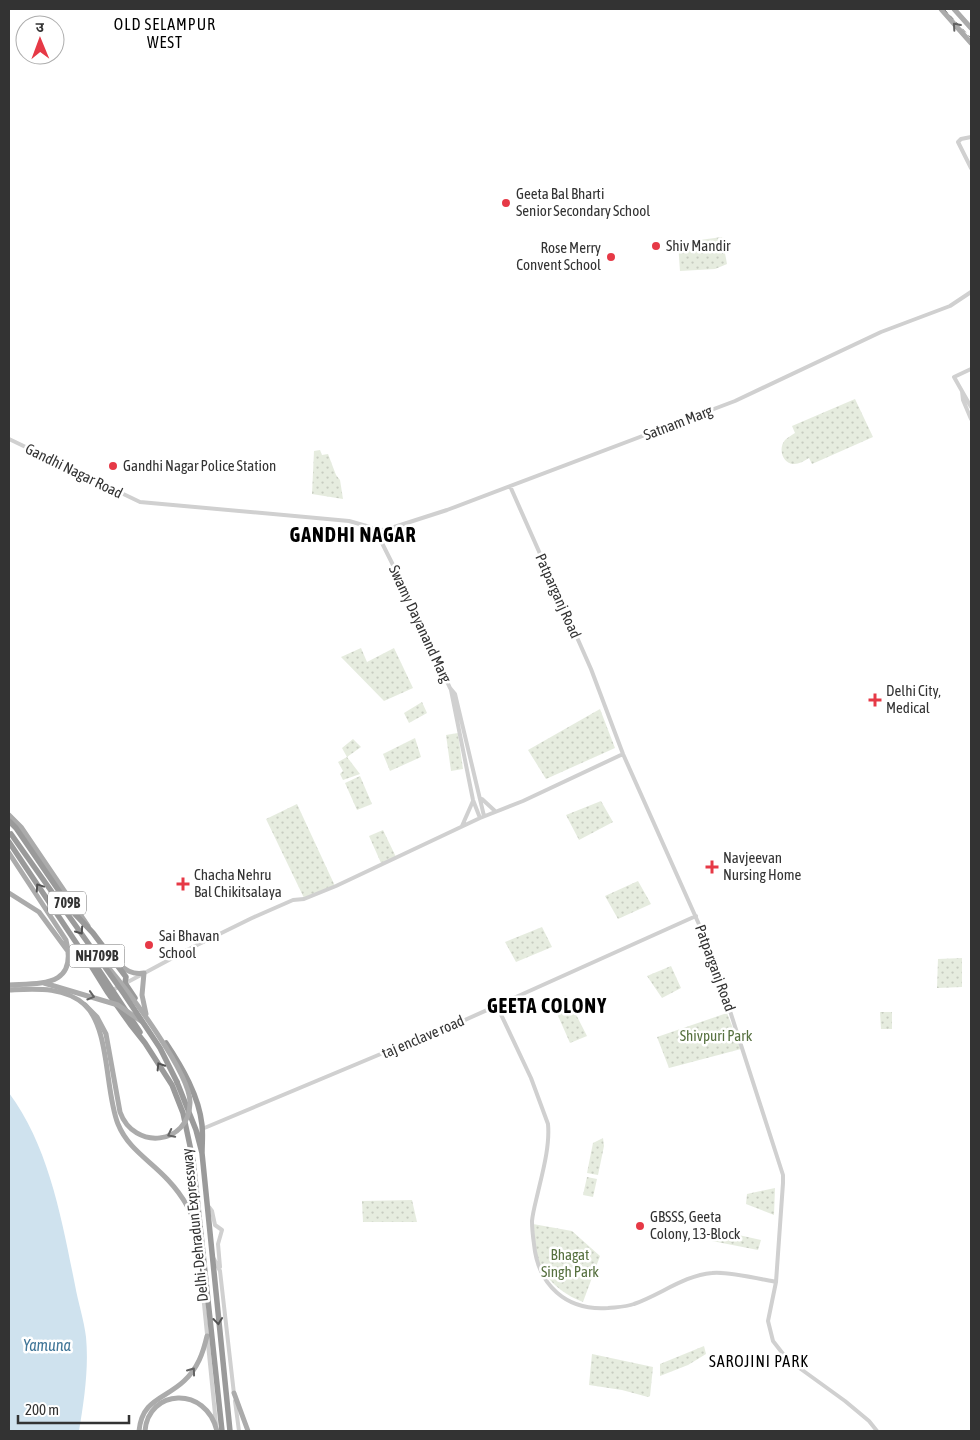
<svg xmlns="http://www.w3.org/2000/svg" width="980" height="1440" viewBox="0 0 980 1440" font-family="'Asap Condensed','Noto Sans Devanagari',sans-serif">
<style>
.park{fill:url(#park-dots)}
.water{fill:#cfe2ee}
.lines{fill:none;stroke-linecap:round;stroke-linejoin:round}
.minor{stroke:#d0d0d0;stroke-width:4}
.major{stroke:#ababab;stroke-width:5}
.highway{stroke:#9a9a9a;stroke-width:5.5}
.rail{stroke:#888;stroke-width:1;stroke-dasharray:5 4;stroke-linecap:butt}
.major-bridge{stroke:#ababab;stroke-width:5}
.highway-bridge{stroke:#9a9a9a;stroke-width:5.5}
.oneway{stroke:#636363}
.oneway2{stroke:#525252}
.poi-dot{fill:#e63946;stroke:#fff;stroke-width:2}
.labels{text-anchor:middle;stroke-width:5;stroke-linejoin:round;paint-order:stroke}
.shield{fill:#fff;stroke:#707070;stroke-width:1}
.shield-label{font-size:14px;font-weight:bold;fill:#333}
.poi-label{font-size:15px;fill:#333;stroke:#fff;text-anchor:start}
.street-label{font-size:15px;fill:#333;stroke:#fff}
.park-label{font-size:15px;fill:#56703f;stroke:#fff}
.neighbourhood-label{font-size:16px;letter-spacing:1px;fill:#000;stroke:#fff}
.water-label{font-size:16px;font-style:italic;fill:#3f7597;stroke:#fff}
.district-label{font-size:20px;font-weight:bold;letter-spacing:1px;fill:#000;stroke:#fff}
</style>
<defs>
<pattern id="park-dots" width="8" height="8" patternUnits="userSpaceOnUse" patternTransform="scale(1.25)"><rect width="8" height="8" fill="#e6ecdf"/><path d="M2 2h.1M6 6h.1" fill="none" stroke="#c6cbc0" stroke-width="1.8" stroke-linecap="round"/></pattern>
</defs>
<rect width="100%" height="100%" fill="#fff"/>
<path class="park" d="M 722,237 L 727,264 L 715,269 L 680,271 L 678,243 Z
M 855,399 L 873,437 L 812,464 L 809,458 C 804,461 799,464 794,464 C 782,464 778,448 785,440 C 788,437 792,435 795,433 L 792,426 Z
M 320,450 L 322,455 L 328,454 L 336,475 L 340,480 L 343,499 L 312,494 L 314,451 Z
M 361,648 L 367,662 L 394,648 L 413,688 L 384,701 L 341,657 Z
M 422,702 L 427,713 L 409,723 L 404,713 Z
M 600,709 L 615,748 L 546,779 L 528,750 Z
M 458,733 L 463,769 L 451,771 L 446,735 Z
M 415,738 L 421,757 L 390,771 L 383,754 Z
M 353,739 L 361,747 L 347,757 L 360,774 L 343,780 L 340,774 L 343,771 L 338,762 L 347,757 L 342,748 Z
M 360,776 L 372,804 L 357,810 L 345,783 Z
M 601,801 L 613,822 L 579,840 L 566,815 Z
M 297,804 L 335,886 L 304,898 L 266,819 Z
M 383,830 L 396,857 L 381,863 L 369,836 Z
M 638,881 L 651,904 L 618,919 L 605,896 Z
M 542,927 L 552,947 L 516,962 L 505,942 Z
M 962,958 L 962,987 L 937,988 L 938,959 Z
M 671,966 L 681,988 L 662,998 L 647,976 Z
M 566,995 L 587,1036 L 570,1043 L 552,1002 Z
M 880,1012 L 892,1012 L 892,1029 L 881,1029 Z
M 727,1013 L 741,1049 L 669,1068 L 657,1037 Z
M 603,1138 L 604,1146 L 598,1175 L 587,1173 L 593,1143 Z
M 587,1177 L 597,1179 L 593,1197 L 583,1195 Z
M 775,1188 L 774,1215 L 746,1204 L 747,1194 Z
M 412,1200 L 417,1222 L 363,1222 L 362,1201 Z
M 533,1224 L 572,1231 L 600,1256 L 583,1302 C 564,1295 545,1280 538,1260 C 535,1249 535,1236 533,1224 Z
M 716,1230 L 761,1240 L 758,1250 L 712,1241 Z
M 704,1346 L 706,1354 L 688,1365 L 660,1376 L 660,1364 Z
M 592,1354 L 653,1367 L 650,1396 L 648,1397 L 622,1390 L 589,1385 Z"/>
<path class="water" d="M 9,1093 C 49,1146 62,1221 75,1285 C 78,1302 84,1320 86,1337 C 89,1368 84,1401 79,1431 L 9,1431 Z"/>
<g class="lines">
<path class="minor" d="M 971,137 L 961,139 L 958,142 L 971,168
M 971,369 L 954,377 L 971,407
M 962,391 L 963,400 L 971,419
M 9,439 L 140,502 L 349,521 L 370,527 L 376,531
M 510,486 L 591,669 L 623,754 L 710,949 L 783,1175 L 783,1183 L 776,1282 L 768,1321 L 773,1341 L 787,1359 L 845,1401 L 869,1421 L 877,1431
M 376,531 L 388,529 L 447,510 L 735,401 L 881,332 L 950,306 L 971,292
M 376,531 L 399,577 L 450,688 L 455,694 L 484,816
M 451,690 L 473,800 L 480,818
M 482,799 L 495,811
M 462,826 L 473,801
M 111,991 L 193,947 L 252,918 L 293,900 L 304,899 L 336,886 L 480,818 L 523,801 L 623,754
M 497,1006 L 531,1078 L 548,1124 C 550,1145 543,1171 538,1192 C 536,1201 533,1211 532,1221 C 532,1229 533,1237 534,1244 C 538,1285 566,1311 608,1308 C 617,1307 626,1307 634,1304 C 660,1295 685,1275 712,1273 C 727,1271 760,1279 776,1282
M 202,1129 L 426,1035 L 436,1033 L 696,916
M 209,1207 L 212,1211 L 215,1225 L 222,1230 L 218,1244 L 220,1267
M 214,1259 L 220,1271 L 234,1394
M 202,1264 L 201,1274 L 216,1424
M 235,1401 L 239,1431"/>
<path class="major" d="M 941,9 L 971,43
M 954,9 L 971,28
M 9,815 L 21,827 L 88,926
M 9,853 L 66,940 C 78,987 42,983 9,985
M 9,893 L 39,912 L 67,950
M 117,962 C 125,970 132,975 144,973 L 142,995 L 146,1014
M 9,990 C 34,989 64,986 85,1005 C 110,1029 105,1092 118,1124 C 128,1149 151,1161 168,1180 C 183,1196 194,1215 199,1236
M 234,1393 L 248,1431
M 139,1431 C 142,1399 165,1399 184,1381 C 198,1368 203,1353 207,1336"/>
<path class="highway" d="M 9,821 L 16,828 L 74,913 L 93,933 L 126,977 L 125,983 L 135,998
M 9,842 L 85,956 L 108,993 L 130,1024 L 145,1043 L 172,1085 L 183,1113 L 193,1160 L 222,1431
M 91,962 L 97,967 L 140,1032
M 166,1043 C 182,1067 199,1096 202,1125 C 203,1134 202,1144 202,1153
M 177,1082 L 196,1130 L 202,1153 L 230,1431"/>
<path class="rail" d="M 944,9 L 971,38"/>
<path class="major-bridge" d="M 44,983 L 118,1005 L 141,1021
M 85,1005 L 97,1017 L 106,1034 L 120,1112 C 134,1151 189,1145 190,1103 C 191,1074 128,991 108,967
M 145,1431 C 148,1389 206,1385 217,1431"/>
<path class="highway-bridge" d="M 11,834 L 124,994 L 160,1048 L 177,1082"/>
</g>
<defs><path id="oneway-chevron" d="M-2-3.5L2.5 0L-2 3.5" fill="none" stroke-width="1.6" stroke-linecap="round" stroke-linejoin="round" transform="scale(1.25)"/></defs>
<g class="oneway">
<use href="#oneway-chevron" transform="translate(956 26) rotate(-131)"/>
<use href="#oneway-chevron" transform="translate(91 996) rotate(17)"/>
<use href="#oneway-chevron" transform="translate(171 1134) rotate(153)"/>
<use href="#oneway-chevron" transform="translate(192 1371) rotate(-54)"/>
</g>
<g class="oneway2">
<use href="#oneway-chevron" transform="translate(39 887) rotate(-124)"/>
<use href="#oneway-chevron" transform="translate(80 931) rotate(55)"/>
<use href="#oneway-chevron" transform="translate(160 1066) rotate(-122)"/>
<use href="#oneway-chevron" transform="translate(218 1321) rotate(84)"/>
</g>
<g class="poi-dot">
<circle cx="506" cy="203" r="5"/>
<circle cx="656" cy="246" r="5"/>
<circle cx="611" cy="257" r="5"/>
<circle cx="113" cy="466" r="5"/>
<path d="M872.5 692.5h5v5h5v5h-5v5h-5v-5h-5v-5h5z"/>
<path d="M709.5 859.5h5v5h5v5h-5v5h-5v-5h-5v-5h5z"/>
<path d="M180.5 876.5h5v5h5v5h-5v5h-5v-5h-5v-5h5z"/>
<circle cx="149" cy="945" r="5"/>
<circle cx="640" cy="1226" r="5"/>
</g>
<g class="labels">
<g class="shield">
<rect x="48" y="891.5" width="38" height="23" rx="4"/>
<rect x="69.5" y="944.5" width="55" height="23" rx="4"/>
</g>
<g class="shield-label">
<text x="67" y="908">709B</text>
<text x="97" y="961">NH709B</text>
</g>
<g class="poi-label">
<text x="516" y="199">Geeta Bal Bharti<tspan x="516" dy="17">Senior Secondary School</tspan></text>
<text x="666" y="251">Shiv Mandir</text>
<text x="601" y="253" text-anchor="end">Rose Merry<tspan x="601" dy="17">Convent School</tspan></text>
<text x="123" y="471">Gandhi Nagar Police Station</text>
<text x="886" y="696">Delhi City,<tspan x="886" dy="17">Medical</tspan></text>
<text x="723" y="863">Navjeevan<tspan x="723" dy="17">Nursing Home</tspan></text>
<text x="194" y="880">Chacha Nehru<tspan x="194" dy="17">Bal Chikitsalaya</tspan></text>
<text x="159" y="941">Sai Bhavan<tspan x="159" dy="17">School</tspan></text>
<text x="650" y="1222">GBSSS, Geeta<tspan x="650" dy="17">Colony, 13-Block</tspan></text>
</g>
<g class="street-label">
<text transform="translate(678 423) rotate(-21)" y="5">Satnam Marg</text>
<text transform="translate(74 471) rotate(26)" y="5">Gandhi Nagar Road</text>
<text transform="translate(558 596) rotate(66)" y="5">Patparganj Road</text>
<text transform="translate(420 624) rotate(65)" y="5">Swamy Dayanand Marg</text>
<text transform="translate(715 968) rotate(70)" y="5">Patparganj Road</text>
<text transform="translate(423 1037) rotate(-23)" y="5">taj enclave road</text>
<text transform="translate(195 1225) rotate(-96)" y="5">Delhi-Dehradun Expressway</text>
</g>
<g class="park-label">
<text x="716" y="1041">Shivpuri Park</text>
<text x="570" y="1260">Bhagat<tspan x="570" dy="17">Singh Park</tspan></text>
</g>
<g class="neighbourhood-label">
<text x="165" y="30">OLD SELAMPUR<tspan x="165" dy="18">WEST</tspan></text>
<text x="759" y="1367">SAROJINI PARK</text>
</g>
<g class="water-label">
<text x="47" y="1351">Yamuna</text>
</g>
<g class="district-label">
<text x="353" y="542">GANDHI NAGAR</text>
<text x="547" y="1013">GEETA COLONY</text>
</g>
</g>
<rect width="980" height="1440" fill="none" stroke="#333333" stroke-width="20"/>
<g transform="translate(40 40) rotate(359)"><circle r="24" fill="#ffffff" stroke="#adadad"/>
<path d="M0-4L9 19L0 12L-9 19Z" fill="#e63946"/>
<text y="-8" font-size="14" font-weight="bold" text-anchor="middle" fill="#333333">उ</text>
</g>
<path d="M18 1415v8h111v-8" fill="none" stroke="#333333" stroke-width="2.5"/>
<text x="25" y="1415" font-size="15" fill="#333333" stroke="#ffffff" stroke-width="4" paint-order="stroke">200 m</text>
</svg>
